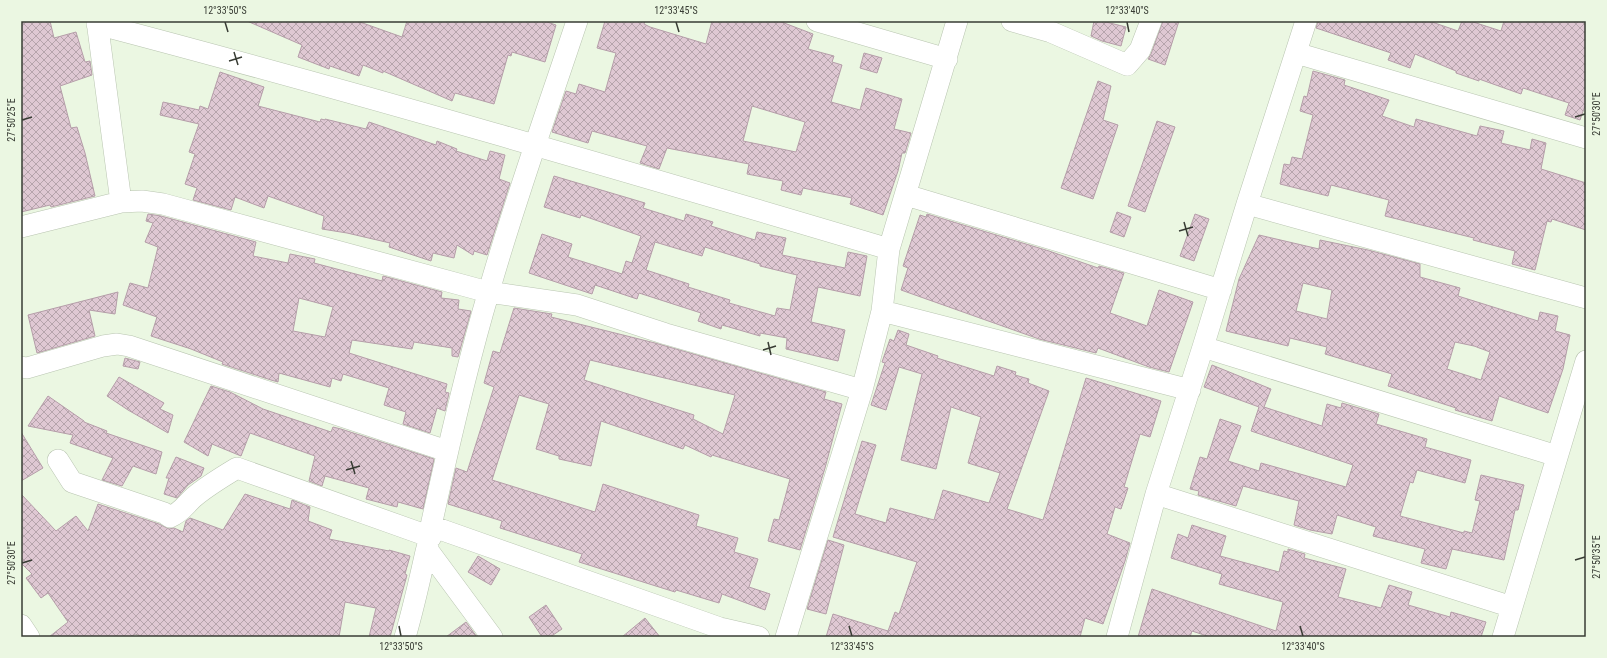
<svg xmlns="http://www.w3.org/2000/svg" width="1607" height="658" viewBox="0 0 1607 658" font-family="'Roboto Condensed',sans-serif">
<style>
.building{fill:url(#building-cross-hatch);stroke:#b59ea9;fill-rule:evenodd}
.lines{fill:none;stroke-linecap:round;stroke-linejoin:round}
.minor-casing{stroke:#b9c5b1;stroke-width:22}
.minor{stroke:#fff;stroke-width:21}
.ticks{fill:none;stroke:#383c34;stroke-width:1.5}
.neatline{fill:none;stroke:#383c34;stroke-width:1.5}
.ticks-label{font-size:10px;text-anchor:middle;fill:#383c34}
</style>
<defs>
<pattern id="building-cross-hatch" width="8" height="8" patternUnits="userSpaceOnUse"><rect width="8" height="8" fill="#dfc8d3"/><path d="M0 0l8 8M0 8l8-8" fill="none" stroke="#b6a4ac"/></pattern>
</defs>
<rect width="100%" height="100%" fill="#ebf7e2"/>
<path class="building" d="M 21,21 L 50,21 L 54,38 L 76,32 L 85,62 L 90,61 L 92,75 L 60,86 L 71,128 L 77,127 L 85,153 L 95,196 L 51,207 L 50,205 L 21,212 Z
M 247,21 L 357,21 L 402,37 L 407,21 L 544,21 L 556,25 L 545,62 L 512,52 L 511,56 L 508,55 L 494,104 L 455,93 L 452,101 L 383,71 L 383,73 L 363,65 L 359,76 L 330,66 L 329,69 L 298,57 L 302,45 Z
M 605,21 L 645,21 L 644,24 L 650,27 L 706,44 L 712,21 L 779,21 L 813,34 L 808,49 L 834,56 L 832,62 L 842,65 L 831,102 L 860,110 L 866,88 L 902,99 L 894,129 L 911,133 L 905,153 L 902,153 L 898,171 L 883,215 L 850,204 L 852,198 L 803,188 L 801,195 L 781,190 L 783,181 L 747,174 L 749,164 L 667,148 L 659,169 L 640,163 L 647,146 L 592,131 L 588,143 L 552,132 L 566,91 L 576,94 L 579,84 L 605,92 L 616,53 L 597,48 ZM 752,106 L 805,122 L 796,152 L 743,141 Z
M 1094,21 L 1102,21 L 1126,27 L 1121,46 L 1102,41 L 1091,36 Z
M 1163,21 L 1179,21 L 1165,65 L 1148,59 L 1151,54 Z
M 1318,21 L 1429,21 L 1458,31 L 1462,21 L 1470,21 L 1501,31 L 1504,21 L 1586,21 L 1586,103 L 1580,120 L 1565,115 L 1569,103 L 1523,88 L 1521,94 L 1479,79 L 1479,81 L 1456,73 L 1456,71 L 1415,54 L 1410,68 L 1388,60 L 1391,53 L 1316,28 Z
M 864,53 L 882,58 L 877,73 L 860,68 Z
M 1313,71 L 1345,80 L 1344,85 L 1389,100 L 1382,116 L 1414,127 L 1416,119 L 1477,136 L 1480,126 L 1504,131 L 1501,143 L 1530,150 L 1532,139 L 1546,143 L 1541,169 L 1586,183 L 1586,230 L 1552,219 L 1551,222 L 1547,221 L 1535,270 L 1512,264 L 1515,251 L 1473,240 L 1474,238 L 1385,216 L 1389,200 L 1331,185 L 1328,196 L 1280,184 L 1284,164 L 1290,165 L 1292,157 L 1302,159 L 1313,115 L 1300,111 L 1304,96 L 1307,97 Z
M 220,72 L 264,87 L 258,106 L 320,122 L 321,119 L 325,120 L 325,119 L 366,129 L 369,122 L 436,145 L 437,141 L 457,149 L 456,151 L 487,161 L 490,151 L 505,155 L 499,179 L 510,183 L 487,255 L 474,251 L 473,255 L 457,245 L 454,258 L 433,253 L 431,261 L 389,247 L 390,243 L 347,233 L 322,229 L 324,216 L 268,196 L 264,208 L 235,197 L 231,210 L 193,200 L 197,188 L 185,184 L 195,154 L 189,152 L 199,124 L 160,115 L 163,102 L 199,110 L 200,106 L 208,109 Z
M 1098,81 L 1111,86 L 1103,120 L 1118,125 L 1093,199 L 1061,188 Z
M 1157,121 L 1175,127 L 1145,212 L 1128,206 Z
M 554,176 L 645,203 L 643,208 L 684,221 L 686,214 L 713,222 L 711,226 L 755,240 L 757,232 L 786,238 L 782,255 L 845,268 L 848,252 L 867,256 L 860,296 L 818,287 L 811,322 L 845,330 L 838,361 L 786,349 L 787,338 L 760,333 L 760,336 L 722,325 L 721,329 L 698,321 L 701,313 L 639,293 L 637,299 L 595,285 L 592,294 L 529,273 L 542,234 L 572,244 L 568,257 L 622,274 L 626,261 L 632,263 L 641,236 L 581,215 L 580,218 L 544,207 ZM 655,242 L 702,256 L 705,247 L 760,264 L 760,266 L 797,275 L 790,310 L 777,308 L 775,316 L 729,303 L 730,300 L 688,287 L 689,284 L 646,270 Z
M 1117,212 L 1131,217 L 1124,237 L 1110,232 Z
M 148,214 L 161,216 L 256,242 L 253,256 L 288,263 L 290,254 L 315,259 L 314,263 L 382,281 L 383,276 L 442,292 L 441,298 L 459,300 L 458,309 L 471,311 L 458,357 L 452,356 L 452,348 L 414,342 L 412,349 L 352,340 L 349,353 L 447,384 L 445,392 L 449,393 L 445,411 L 437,408 L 430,433 L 403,424 L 406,412 L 384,405 L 389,388 L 343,374 L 341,381 L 332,378 L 330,387 L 279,373 L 278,382 L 271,380 L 222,364 L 223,362 L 191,349 L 151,336 L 157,317 L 123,305 L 130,283 L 148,288 L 158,247 L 145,242 L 153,223 L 146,221 ZM 299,298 L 333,307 L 325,337 L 293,331 Z
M 927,214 L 1049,251 L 1098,268 L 1099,266 L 1124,273 L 1110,313 L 1147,326 L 1159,290 L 1193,302 L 1169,372 L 1149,367 L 1098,348 L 1096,353 L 1039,339 L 901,290 L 908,268 L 903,266 L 920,215 L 926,217 Z
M 1195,214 L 1209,219 L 1194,261 L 1180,256 Z
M 1259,235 L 1319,249 L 1320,240 L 1368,250 L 1420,264 L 1420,277 L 1460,288 L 1458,296 L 1538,321 L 1540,312 L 1558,316 L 1555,331 L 1570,335 L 1563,369 L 1548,413 L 1499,396 L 1492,421 L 1455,410 L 1456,408 L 1388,386 L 1392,374 L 1325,354 L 1327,347 L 1290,338 L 1288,346 L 1226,331 L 1239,279 ZM 1303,283 L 1332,290 L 1327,319 L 1296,311 ZM 1455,342 L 1474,346 L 1490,352 L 1481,380 L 1447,369 Z
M 118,292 L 115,314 L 89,310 L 95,336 L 37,353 L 28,315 Z
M 514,308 L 552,314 L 551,317 L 655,343 L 826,392 L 824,399 L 842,404 L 825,468 L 800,550 L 768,541 L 774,519 L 779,520 L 790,479 L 712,455 L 711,457 L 685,445 L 683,449 L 601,421 L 591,466 L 559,459 L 559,456 L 536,449 L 549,404 L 519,395 L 492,480 L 595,512 L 603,484 L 699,515 L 696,526 L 738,538 L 734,552 L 758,559 L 749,587 L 770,594 L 765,610 L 722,594 L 719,603 L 676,590 L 675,592 L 579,562 L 582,554 L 500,528 L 502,521 L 448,504 L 456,468 L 467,472 L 494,387 L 484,383 L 493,351 L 500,353 ZM 590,360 L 735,395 L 723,434 L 693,419 L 694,415 L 584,380 Z
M 898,330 L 909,334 L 906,345 L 938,356 L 937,358 L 994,376 L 997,366 L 1016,372 L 1015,375 L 1029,379 L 1028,383 L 1049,391 L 1007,509 L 1043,520 L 1086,378 L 1161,401 L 1150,437 L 1140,434 L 1124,487 L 1128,488 L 1121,509 L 1115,507 L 1107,534 L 1130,543 L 1125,561 L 1103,624 L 1085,618 L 1080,637 L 826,637 L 833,614 L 888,631 L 895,612 L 899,614 L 917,562 L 833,537 L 862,441 L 876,445 L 855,514 L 886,523 L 890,508 L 934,520 L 943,490 L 989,503 L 1000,473 L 968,463 L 981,417 L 951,407 L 936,469 L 901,460 L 922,374 L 899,367 L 886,410 L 871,405 L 885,363 L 882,362 L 890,339 L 894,341 Z
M 125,358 L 140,362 L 138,369 L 123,366 Z
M 1212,365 L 1271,389 L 1264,407 L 1322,426 L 1327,404 L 1341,408 L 1342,403 L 1379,414 L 1376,424 L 1427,439 L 1425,447 L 1471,460 L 1465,483 L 1417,470 L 1413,483 L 1410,482 L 1400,516 L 1464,533 L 1464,531 L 1472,533 L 1480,501 L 1475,500 L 1481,475 L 1524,485 L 1518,510 L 1515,510 L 1504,560 L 1452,549 L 1446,569 L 1421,563 L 1425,549 L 1373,536 L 1376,527 L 1337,515 L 1332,534 L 1310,530 L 1294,525 L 1299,501 L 1243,486 L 1236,506 L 1198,495 L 1199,491 L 1190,489 L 1200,457 L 1207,459 L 1220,419 L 1241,426 L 1228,461 L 1259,471 L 1261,463 L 1346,487 L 1353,465 L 1251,431 L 1259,407 L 1204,387 Z
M 119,377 L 164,403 L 160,409 L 173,415 L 168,433 L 128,410 L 107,396 Z
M 211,386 L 230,392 L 263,409 L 331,432 L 333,427 L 341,429 L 434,459 L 423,509 L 398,502 L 397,507 L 366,499 L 369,488 L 325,476 L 322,486 L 309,481 L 315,456 L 250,433 L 241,456 L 212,444 L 208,456 L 184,442 Z
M 48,396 L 84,421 L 84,422 L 107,431 L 106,433 L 162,452 L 156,474 L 133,466 L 122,486 L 102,480 L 113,458 L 70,443 L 73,435 L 28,426 Z
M 21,432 L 43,468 L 21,481 Z
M 176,457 L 204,468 L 201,476 L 188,485 L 177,498 L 164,494 L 169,478 L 166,478 Z
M 21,494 L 56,531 L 76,516 L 88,531 L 98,504 L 159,524 L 169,529 L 174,528 L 183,532 L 186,521 L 190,518 L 223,530 L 245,494 L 290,509 L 292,500 L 310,507 L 308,521 L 332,530 L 329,539 L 389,551 L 389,550 L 410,556 L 405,574 L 407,575 L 390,637 L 369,637 L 376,608 L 345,602 L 339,637 L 144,637 L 135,634 L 131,637 L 49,637 L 68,622 L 48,593 L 41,598 L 26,578 L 32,574 L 21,563 Z
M 1192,525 L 1226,536 L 1220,556 L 1279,572 L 1284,551 L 1288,552 L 1288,549 L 1305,554 L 1304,558 L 1346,569 L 1338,597 L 1381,608 L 1389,585 L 1412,592 L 1408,605 L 1450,617 L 1451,612 L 1486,622 L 1481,637 L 1210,637 L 1192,631 L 1190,637 L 1138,637 L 1152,589 L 1276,631 L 1283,602 L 1219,584 L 1222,574 L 1171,558 L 1178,534 L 1188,538 Z
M 828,540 L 844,545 L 826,614 L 807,609 Z
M 478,556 L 500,569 L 491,585 L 468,572 Z
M 546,605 L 562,629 L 550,637 L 542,637 L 529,617 Z
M 645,618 L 660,637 L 622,637 Z
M 466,622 L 477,637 L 446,637 Z"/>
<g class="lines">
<g class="minor-casing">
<path id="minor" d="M 97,21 L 121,202 L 142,201 L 163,204 L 488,292 L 577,305 L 666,334 L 862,390
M 817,21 L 947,59
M 1012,21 L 1051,32 L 1127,65 L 1140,50 L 1151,21
M 97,24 C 363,94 626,171 889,249
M 1296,53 L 1586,138
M 906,195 L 1221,290
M 1247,204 L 1586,298
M 21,227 L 121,202
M 882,311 L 1190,390
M 1203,347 L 1557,456
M 21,367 L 27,368 L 103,346 L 117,344 L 129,346 L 447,451
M 58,460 L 72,482 L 164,513 L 170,517 C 182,512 185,505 194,497 C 207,486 222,477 237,468 L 431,537
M 1156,494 L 1512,607
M 431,526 L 720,628 L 759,637
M 427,549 L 492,637
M 21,625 L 29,637
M 405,637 C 413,610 419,583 425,556 C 427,546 431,537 431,526 C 448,448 466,368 489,291 C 515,200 547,111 577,21
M 786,637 L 862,390 L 882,311 L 889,249 L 957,21
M 1117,637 L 1156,494 L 1203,347 L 1247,204 L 1306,21
M 1503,637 L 1586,361"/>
</g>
<use href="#minor" class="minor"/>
</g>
<path class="ticks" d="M 225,22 L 228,32M 676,22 L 679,32M 1127,22 L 1129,32M 234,52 L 238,65M 229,61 L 242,57M 1575,117 L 1585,114M 22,120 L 32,117M 1184,222 L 1188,236M 1179,231 L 1193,227M 768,342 L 771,355M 763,350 L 776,346M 351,461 L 355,474M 346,470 L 360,466M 1575,560 L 1585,557M 22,563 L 32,560M 399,626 L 401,636M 849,626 L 852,636M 1300,626 L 1303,636"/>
<rect width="1607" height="658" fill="none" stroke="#ebf7e2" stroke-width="44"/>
<rect x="22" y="22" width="1563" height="614" class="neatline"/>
<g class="ticks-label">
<text x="225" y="14">12°33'50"S</text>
<text x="676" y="14">12°33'45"S</text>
<text x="1127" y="14">12°33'40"S</text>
<text transform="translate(1596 114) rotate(-90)" y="4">27°50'30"E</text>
<text transform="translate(11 120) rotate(-90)" y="4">27°50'25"E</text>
<text transform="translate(1596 557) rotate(-90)" y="4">27°50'35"E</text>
<text transform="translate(11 563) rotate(-90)" y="4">27°50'30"E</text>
<text x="401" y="650">12°33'50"S</text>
<text x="852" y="650">12°33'45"S</text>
<text x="1303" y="650">12°33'40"S</text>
</g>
</svg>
